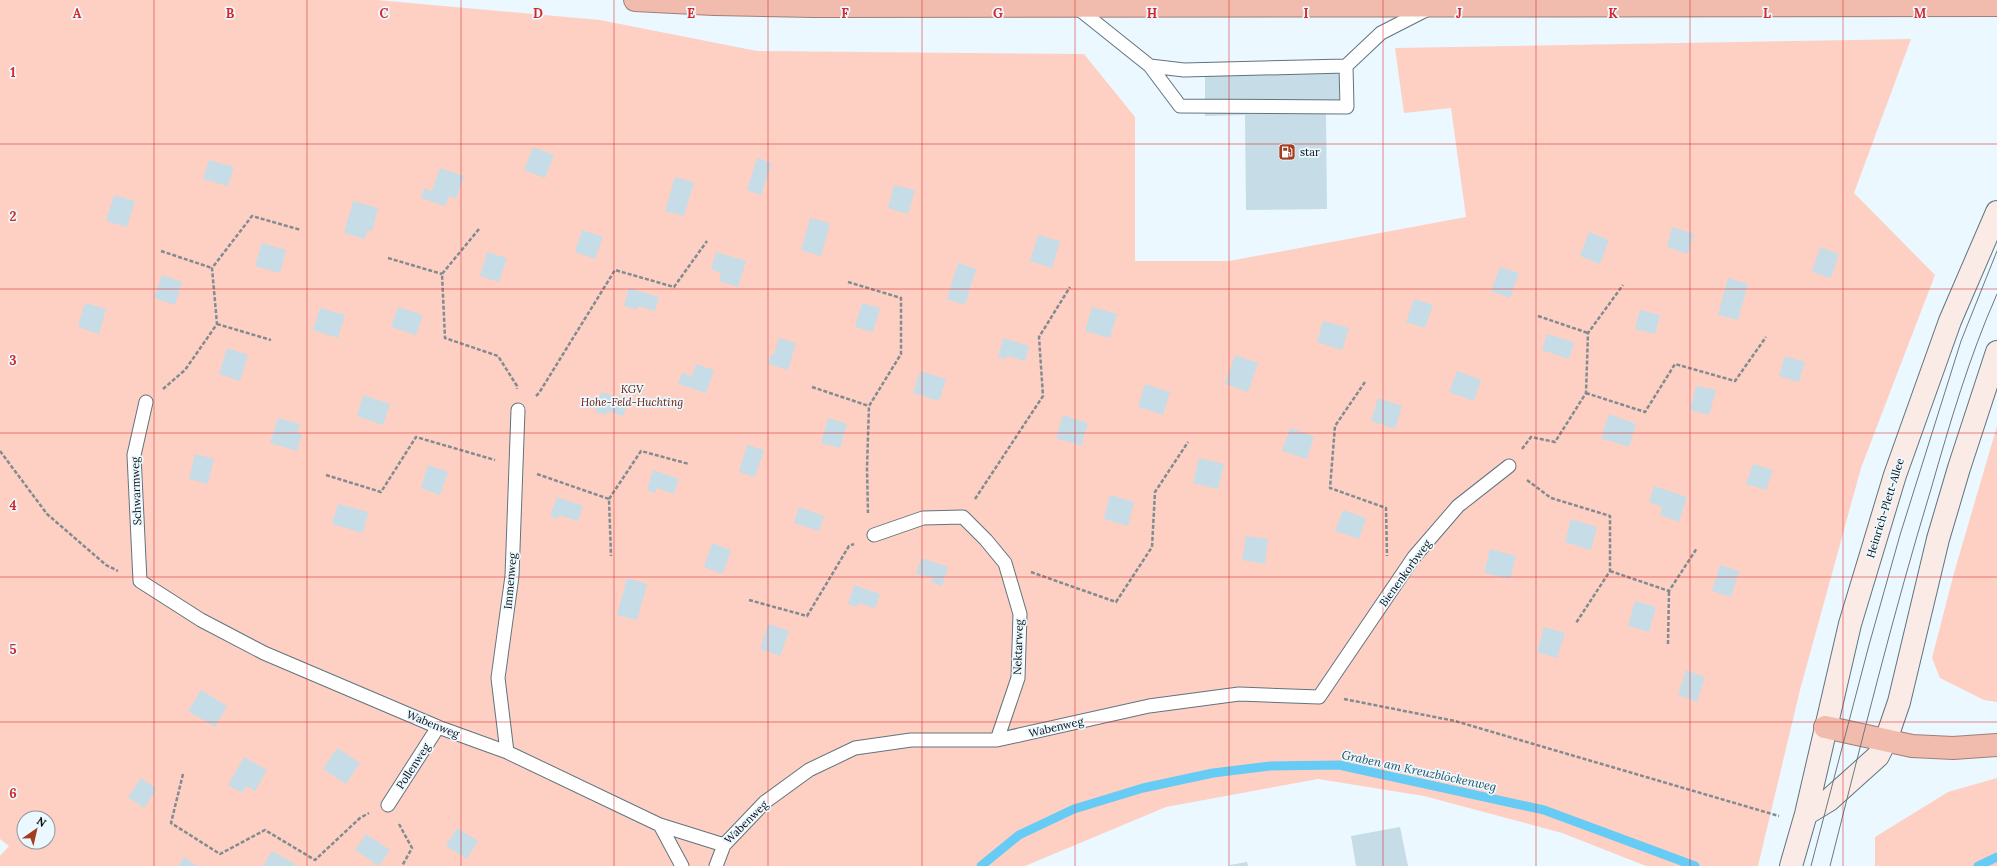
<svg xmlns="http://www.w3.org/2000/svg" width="1997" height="866" viewBox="0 0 1997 866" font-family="Lora,serif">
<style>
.green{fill:#fed0c3;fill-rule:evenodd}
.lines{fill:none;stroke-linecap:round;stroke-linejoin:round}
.stream{stroke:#66cbf5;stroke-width:9}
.building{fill:#c6dce6}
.lane-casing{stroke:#61747e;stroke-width:15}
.secondary-casing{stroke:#61747e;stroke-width:24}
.highway-casing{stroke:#9f7f76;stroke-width:24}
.path{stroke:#818b90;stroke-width:2.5;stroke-dasharray:4 2;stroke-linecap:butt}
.lane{stroke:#fff;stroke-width:13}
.secondary{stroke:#fbebe6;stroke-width:22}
.highway{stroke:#f1bcad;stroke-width:22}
.tram{stroke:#6e787d;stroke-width:1}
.grid{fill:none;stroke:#d62828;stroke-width:1;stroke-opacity:0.55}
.labels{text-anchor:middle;stroke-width:3.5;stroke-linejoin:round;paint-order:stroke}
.poi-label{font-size:11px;fill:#070e11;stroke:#ebf8ff;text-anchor:start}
.park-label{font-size:11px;font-style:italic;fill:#6d2009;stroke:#ebf8ff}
.street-label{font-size:11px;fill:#070e11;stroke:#ebf8ff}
.water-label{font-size:12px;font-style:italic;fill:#265164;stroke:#ebf8ff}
.grid-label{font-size:13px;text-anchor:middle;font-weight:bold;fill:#d62828;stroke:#ebf8ff;stroke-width:3.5;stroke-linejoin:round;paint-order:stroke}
</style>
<rect width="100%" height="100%" fill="#ebf8ff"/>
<path class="green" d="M 0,0 L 377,0 L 600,20 L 757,51 L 1084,54 L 1135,117 L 1135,261 L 1229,261 L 1466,217 L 1451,108 L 1404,113 L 1395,48 L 1911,39 L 1854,193 L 1935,275 L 1861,468 L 1800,690 L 1758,866 L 1646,866 L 1562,833 L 1424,796 L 1318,779 L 1166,807 L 1025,866 L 0,866 L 0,856 L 9,846 L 0,839 ZM 24,818 L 48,818 L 48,842 L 24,842 Z
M 1997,426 L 1997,702 L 1984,700 L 1940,678 L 1932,658 L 1954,573 Z
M 1997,778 L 1997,866 L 1875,866 L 1875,837 L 1948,792 Z"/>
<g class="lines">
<path class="stream" d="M 981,866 L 1019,835 L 1074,809 L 1143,788 L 1213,773 L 1270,766 L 1339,765 L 1544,810 L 1695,866
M 1978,866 L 1997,857"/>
</g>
<path class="building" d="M 1339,72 L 1340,114 L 1326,114 L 1327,209 L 1246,210 L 1245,115 L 1205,116 L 1205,73 Z
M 533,147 L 554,155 L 545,178 L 524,170 Z
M 757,158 L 772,163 L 761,195 L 747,190 Z
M 209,160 L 234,167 L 228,186 L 203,179 Z
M 440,168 L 464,176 L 456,199 L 449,196 L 445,206 L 421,198 L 424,188 L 432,191 Z
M 675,177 L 694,182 L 684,216 L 665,211 Z
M 894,185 L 915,190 L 908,214 L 888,208 Z
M 114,195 L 135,201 L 127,227 L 106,221 Z
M 353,201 L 378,208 L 372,231 L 367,230 L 365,239 L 344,233 Z
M 810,218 L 830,223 L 821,256 L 801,250 Z
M 1672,227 L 1694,234 L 1688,254 L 1667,247 Z
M 582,230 L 603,237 L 595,259 L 575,252 Z
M 1589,232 L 1609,240 L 1600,264 L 1580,256 Z
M 1038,235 L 1060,241 L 1052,268 L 1030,261 Z
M 262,243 L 286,250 L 280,273 L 255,266 Z
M 1820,247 L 1839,254 L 1831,278 L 1812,272 Z
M 487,252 L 507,258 L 499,282 L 480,276 Z
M 716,252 L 746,261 L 738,287 L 719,281 L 721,273 L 711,269 Z
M 958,263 L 976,269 L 965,305 L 947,299 Z
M 1500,267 L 1519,273 L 1510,298 L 1491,291 Z
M 162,275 L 182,282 L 175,305 L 154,298 Z
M 1728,278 L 1748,284 L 1738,320 L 1718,315 Z
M 629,288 L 659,297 L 655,311 L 638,306 L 637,310 L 624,306 Z
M 1414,299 L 1433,305 L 1425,328 L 1406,322 Z
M 85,303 L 106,309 L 99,334 L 78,327 Z
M 862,303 L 880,308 L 873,332 L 855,327 Z
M 398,307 L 423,315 L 416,335 L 391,327 Z
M 1092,307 L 1117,314 L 1110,338 L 1085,331 Z
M 320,308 L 345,315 L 338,338 L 313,330 Z
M 1640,310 L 1660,315 L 1655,334 L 1635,329 Z
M 1323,321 L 1349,328 L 1342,350 L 1317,342 Z
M 1547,334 L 1574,342 L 1569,359 L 1542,350 Z
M 779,338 L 796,343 L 788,370 L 768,364 L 771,354 L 774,355 Z
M 1003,338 L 1029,346 L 1025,361 L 1007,356 L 1006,359 L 998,357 Z
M 227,348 L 248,355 L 240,381 L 219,374 Z
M 1235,355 L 1258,363 L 1248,392 L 1225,384 Z
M 1785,356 L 1805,362 L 1799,382 L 1779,376 Z
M 696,364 L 714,370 L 706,393 L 678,384 L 682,373 L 692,376 Z
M 920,371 L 946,379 L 939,401 L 913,393 Z
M 1457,371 L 1481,380 L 1474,401 L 1449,392 Z
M 1145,384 L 1170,392 L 1163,415 L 1138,407 Z
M 1696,386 L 1716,390 L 1709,415 L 1690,410 Z
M 601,392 L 628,400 L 623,416 L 607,411 L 606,415 L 595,412 Z
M 363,395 L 390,404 L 383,425 L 357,416 Z
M 1378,398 L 1402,406 L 1395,429 L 1371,421 Z
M 1609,414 L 1636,424 L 1629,447 L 1601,438 Z
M 1063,415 L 1088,423 L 1081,446 L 1056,438 Z
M 278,418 L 300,424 L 297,433 L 302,434 L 297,451 L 270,443 Z
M 828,418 L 847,424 L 840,448 L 821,443 Z
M 1290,428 L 1314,436 L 1307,459 L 1282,451 Z
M 747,445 L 764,450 L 755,477 L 739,472 Z
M 195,454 L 214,459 L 208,484 L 189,479 Z
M 1199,458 L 1224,464 L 1218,489 L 1193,483 Z
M 1753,464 L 1773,470 L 1766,490 L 1746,484 Z
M 428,465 L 448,472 L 440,495 L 421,488 Z
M 653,470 L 679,479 L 674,494 L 657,488 L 655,493 L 647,490 Z
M 1654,486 L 1687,497 L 1679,522 L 1660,515 L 1662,507 L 1649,502 Z
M 1110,495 L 1134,502 L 1128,526 L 1104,519 Z
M 557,497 L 583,506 L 578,521 L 559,515 L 558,519 L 550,516 Z
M 338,504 L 368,512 L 363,533 L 332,524 Z
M 799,507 L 824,516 L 819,531 L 794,523 Z
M 1343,510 L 1366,518 L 1359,539 L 1335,531 Z
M 1571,519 L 1597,527 L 1591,550 L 1565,542 Z
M 1246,536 L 1268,539 L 1265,564 L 1242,560 Z
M 712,543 L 731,550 L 723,574 L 704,567 Z
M 1490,549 L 1516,556 L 1510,579 L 1484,573 Z
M 921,558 L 948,567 L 942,586 L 931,582 L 933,578 L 916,574 Z
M 1720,565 L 1739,571 L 1731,597 L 1712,591 Z
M 627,578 L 647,584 L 637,620 L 617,615 Z
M 854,585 L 880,594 L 875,608 L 859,603 L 857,607 L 848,604 Z
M 1635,601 L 1656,607 L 1649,632 L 1628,626 Z
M 768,624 L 789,631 L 780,656 L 760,649 Z
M 1544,627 L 1565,633 L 1557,658 L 1537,652 Z
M 1686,670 L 1705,677 L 1697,702 L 1678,695 Z
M 201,690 L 227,706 L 215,727 L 188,711 Z
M 337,748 L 360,763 L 346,784 L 323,769 Z
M 244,757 L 267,770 L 255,791 L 246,786 L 242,793 L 228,785 Z
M 141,778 L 157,789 L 144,808 L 128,797 Z
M 1400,827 L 1408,866 L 1356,866 L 1351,836 Z
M 457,828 L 478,841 L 467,859 L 446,846 Z
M 366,834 L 390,850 L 379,866 L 355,850 Z
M 272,851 L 295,864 L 294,866 L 263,866 Z
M 184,857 L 197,866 L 178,866 Z
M 1247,862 L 1248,866 L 1230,866 L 1230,865 Z"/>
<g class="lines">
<g class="lane-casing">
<path id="lane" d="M 1075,6 L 1150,66 L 1180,106 L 1347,107 L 1346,66 L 1381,33 L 1428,9
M 1150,66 L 1184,70 L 1346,66
M 146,402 L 134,455 L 140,581 L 201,620 L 264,653 L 438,727 L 507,752 L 660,825 L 724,845 L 765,802 L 809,770 L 855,748 L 911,740 L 997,740 L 1149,706 L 1239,694 L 1319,697 L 1414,557 L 1458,506 L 1509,466
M 874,535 L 923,518 L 963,517 L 986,540 L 1005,563 L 1020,614 L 1018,678 L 997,740
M 507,752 L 498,678 L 512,576 L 518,410
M 388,805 L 438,727
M 660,825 L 682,866
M 716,866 L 724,845"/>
</g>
<g class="secondary-casing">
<path id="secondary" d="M 1806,814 L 1829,800 L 1878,756 L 1886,740 L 1899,702 L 1938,539 L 1959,468 L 1997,352
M 1791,866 L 1806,814 L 1850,624 L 1895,475 L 1950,321 L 1997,212"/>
</g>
<g class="highway-casing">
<path id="highway" d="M 635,0 L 714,4 L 814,6 L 1997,5
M 1825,727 L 1912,746 L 1953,748 L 1997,745"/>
</g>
<path class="path" d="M 479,229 L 442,274 L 445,338 L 498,356 L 517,386 L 517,389
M 161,251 L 212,268
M 388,258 L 442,274
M 848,282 L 901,298 L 901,354 L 869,406 L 867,468 L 868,513
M 1538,316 L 1588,333
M 217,324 L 271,340
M 1365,382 L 1335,426 L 1330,488 L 1386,508 L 1387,556
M 812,387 L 869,406
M 163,389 L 185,370 L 217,324 L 212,268 L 252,216 L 301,230
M 1586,393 L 1645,412 L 1675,364 L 1735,381 L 1766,337
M 536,396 L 539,393 L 615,270 L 674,287 L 707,241
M 1522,449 L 1531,437 L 1555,442 L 1586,393 L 1588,333 L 1623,285
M 0,451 L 47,514 L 106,565 L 118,571
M 537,474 L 609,499 L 611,556
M 326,475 L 381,492 L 416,437 L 495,460
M 1527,480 L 1551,498 L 1610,516 L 1610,571 L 1576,623
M 609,499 L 641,451 L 689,464
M 975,499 L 1043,396 L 1039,337 L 1070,287
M 1610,571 L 1669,591 L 1697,548
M 1031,572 L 1116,602 L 1152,547 L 1155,492 L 1188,442
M 749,600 L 807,616 L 849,546 L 854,544
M 1668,644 L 1669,591
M 1344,699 L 1455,721 L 1779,816
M 183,774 L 171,823 L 220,854 L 265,830 L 315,860 L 360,818 L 369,813
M 399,824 L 412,848 L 402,866"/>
<use href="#lane" class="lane"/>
<use href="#secondary" class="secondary"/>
<use href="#highway" class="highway"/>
<path class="tram" d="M 1811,866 L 1869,645 L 1900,535 L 1961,341 L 1997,251
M 1830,866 C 1862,740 1893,614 1931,489 C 1950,423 1969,357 1997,294"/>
</g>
<path class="grid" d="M 154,0 L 154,866M 307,0 L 307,866M 461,0 L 461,866M 614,0 L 614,866M 768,0 L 768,866M 922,0 L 922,866M 1075,0 L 1075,866M 1229,0 L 1229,866M 1383,0 L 1383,866M 1536,0 L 1536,866M 1690,0 L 1690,866M 1843,0 L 1843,866M 0,144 L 1997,144M 0,289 L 1997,289M 0,433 L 1997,433M 0,577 L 1997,577M 0,722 L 1997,722"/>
<defs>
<g id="fuel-square" transform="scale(0.9)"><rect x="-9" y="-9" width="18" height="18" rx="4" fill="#a43c1e" stroke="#ebf8ff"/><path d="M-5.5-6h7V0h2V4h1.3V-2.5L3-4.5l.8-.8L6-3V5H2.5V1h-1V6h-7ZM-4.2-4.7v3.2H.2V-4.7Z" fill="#fff"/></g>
</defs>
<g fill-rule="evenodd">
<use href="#fuel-square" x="1287" y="152"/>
</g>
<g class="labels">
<g class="poi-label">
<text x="1300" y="156">star</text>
</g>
<g class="park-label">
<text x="632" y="393">KGV<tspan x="632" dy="13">Hohe-Feld-Huchting</tspan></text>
</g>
<g class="street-label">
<text transform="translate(136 491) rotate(-92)" y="4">Schwarmweg</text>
<text transform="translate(1885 508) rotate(-73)" y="4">Heinrich-Plett-Allee</text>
<text transform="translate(1405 573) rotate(-54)" y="4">Bienenkorbweg</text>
<text transform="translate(510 581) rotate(-85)" y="4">Immenweg</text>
<text transform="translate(1018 647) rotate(-88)" y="4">Nektarweg</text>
<text transform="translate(433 724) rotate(22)" y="4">Wabenweg</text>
<text transform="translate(1056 727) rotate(-13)" y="4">Wabenweg</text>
<text transform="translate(413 766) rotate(-57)" y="4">Pollenweg</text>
<text transform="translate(746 822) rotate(-45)" y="4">Wabenweg</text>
</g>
<g class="water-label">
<text transform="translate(1419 771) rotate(12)" y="4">Graben am Kreuzblöckenweg</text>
</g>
</g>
<g class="grid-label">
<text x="77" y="18">A</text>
<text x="230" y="18">B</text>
<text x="384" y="18">C</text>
<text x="538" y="18">D</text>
<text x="691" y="18">E</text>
<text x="845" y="18">F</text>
<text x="998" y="18">G</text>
<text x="1152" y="18">H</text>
<text x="1306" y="18">I</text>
<text x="1459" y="18">J</text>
<text x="1613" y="18">K</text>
<text x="1767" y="18">L</text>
<text x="1920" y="18">M</text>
<text x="13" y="77">1</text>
<text x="13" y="221">2</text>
<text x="13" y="365">3</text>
<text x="13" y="510">4</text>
<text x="13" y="654">5</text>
<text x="13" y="798">6</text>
</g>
<g transform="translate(36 830) rotate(34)"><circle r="19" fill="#ebf8ff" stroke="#909aa0"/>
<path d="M0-3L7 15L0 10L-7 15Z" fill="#a43c1e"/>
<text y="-6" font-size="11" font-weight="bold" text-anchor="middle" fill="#070e11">N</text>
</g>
</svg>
